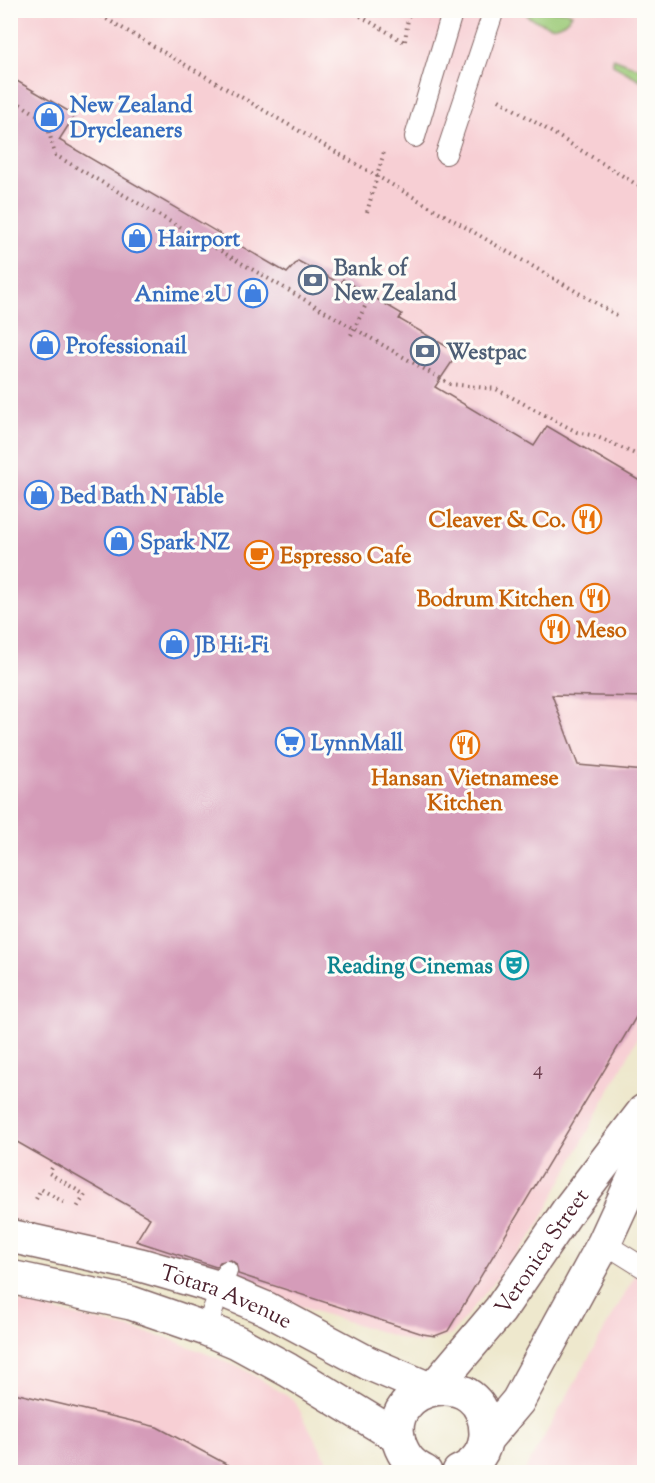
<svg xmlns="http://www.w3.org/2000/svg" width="655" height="1483" viewBox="0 0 655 1483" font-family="'Sorts Mill Goudy',serif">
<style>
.built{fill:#f7cfd4}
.green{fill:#9cca78;stroke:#737452;stroke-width:1.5}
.building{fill:#d59cb9}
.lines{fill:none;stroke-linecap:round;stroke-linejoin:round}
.service-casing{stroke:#836564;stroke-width:22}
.tertiary-casing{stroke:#836564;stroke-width:36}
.path{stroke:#836564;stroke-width:4;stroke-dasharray:1.5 4.5;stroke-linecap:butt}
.service{stroke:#fff;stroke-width:20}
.tertiary{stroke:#fff;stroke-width:33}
.labels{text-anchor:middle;stroke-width:6;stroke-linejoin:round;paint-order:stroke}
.number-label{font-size:20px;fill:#6d3e4e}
.shop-label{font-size:22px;font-weight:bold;fill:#366cbe;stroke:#fdfcf7;text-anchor:start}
.service-label{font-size:22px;font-weight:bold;fill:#4e5e75;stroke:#fdfcf7;text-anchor:start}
.food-label{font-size:22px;font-weight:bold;fill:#c56008;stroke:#fdfcf7;text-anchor:end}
.culture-label{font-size:22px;font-weight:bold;fill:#0d838f;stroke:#fdfcf7;text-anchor:end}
.street-label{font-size:22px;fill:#4a1f2b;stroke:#fdfcf7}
</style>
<rect width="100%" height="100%" fill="#fdfcf7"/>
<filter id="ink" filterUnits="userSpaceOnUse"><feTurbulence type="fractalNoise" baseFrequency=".0167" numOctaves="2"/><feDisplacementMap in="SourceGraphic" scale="12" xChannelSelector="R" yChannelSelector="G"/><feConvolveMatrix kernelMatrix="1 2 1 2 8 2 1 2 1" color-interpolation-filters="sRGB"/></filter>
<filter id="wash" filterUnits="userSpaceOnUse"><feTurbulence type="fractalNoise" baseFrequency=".008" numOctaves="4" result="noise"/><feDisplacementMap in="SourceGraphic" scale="24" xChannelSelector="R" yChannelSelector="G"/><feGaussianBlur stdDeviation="1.35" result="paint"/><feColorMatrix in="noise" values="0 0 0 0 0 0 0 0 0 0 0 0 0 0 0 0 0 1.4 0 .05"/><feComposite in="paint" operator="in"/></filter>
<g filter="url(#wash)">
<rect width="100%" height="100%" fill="#eee8cd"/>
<path class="built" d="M 10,11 L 644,11 L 644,1026 L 534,1233 L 451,1335 L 419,1344 L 136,1255 L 11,1220 Z
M 644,1260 L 644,1472 L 524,1472 Z
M 10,1300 L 165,1337 L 240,1367 L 294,1400 L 333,1472 L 11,1472 Z"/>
<path class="green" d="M 529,11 L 565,11 L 572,14 C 557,35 546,25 527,16 Z
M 613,58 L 644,70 L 644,82 L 613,65 Z"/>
<g id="blocks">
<path class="building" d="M 10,77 L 75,115 L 59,140 L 287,273 L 298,261 L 341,284 L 343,279 L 402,314 L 399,319 L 458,353 L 435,387 L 534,446 L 547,426 L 645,484 L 645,697 L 552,695 L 578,765 L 645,771 L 645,1002 L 448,1331 L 435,1336 L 423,1334 L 238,1274 L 236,1264 L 231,1260 L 220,1262 L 216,1267 L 136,1241 L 150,1218 L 10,1138 Z
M 10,1392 L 157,1427 L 243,1473 L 10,1473 Z"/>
</g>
</g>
<g filter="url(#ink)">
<use href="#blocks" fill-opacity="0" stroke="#836564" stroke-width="1.5"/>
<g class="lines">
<g class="service-casing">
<path id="service" d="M 415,137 L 453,10
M 446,154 L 494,10
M 604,1243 L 644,1268
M 206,1329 L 227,1271"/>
</g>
<g class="tertiary-casing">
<g id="tertiary">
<path id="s1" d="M 10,1236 L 141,1265 L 210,1285 L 267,1309 L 368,1363 L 429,1389"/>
<path d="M 10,1277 L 131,1303 L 206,1329 L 237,1342 L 288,1370 L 398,1437"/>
<path id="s2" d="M 434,1388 L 500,1310 L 569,1209 L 644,1111"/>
<path d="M 486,1439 L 518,1401 L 604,1243 L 644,1156"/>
<path d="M 425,1472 C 411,1465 404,1457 399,1442 C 382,1383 485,1362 486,1433 C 486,1452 475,1465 459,1472"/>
</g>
</g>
<path class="path" d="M 91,10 L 620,317
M 350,10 L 406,43
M 405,41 L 409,11
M 10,98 L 46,120 L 55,155 L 450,384 L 496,389 L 577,432 L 595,436 L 644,458
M 499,100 L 644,189
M 367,212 L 384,152
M 351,335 L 374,288
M 55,1163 L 49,1173 L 85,1195 L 76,1209
M 36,1199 L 41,1189 L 67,1204"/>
<use href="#service" class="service"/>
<use href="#tertiary" class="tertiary"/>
</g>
</g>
<defs>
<g id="shop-ring" transform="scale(1.5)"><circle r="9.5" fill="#fdfcf7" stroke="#3f7fe0" stroke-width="1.5"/><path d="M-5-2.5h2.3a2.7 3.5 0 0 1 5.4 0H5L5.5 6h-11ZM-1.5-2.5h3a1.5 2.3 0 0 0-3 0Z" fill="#3f7fe0"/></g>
<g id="bank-ring" transform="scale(1.5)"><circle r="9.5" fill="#fdfcf7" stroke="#5c6f8a" stroke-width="1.5"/><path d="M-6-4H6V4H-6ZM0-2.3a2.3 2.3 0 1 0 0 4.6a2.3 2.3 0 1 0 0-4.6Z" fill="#5c6f8a"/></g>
<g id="restaurant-ring" transform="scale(1.5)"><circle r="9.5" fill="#fdfcf7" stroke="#e8710a" stroke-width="1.5"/><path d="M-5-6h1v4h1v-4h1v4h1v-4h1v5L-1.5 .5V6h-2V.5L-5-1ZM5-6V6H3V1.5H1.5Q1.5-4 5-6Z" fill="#e8710a"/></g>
<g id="cafe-ring" transform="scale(1.5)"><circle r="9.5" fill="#fdfcf7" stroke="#e8710a" stroke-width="1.5"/><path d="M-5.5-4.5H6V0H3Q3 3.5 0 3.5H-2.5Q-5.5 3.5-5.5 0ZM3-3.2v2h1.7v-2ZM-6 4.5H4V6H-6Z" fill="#e8710a"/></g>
<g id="supermarket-ring" transform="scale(1.5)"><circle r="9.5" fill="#fdfcf7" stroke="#3f7fe0" stroke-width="1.5"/><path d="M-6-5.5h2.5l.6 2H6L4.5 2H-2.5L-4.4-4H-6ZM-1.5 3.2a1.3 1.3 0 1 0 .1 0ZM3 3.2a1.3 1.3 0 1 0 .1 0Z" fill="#3f7fe0"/></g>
<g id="theatre-ring" transform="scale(1.5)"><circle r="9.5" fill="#fdfcf7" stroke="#0f9aa8" stroke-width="1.5"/><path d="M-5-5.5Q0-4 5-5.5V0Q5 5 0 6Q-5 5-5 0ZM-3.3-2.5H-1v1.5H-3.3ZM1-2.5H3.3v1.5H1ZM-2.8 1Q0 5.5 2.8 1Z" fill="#0f9aa8"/></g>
</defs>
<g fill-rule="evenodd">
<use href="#shop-ring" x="49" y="117"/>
<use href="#shop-ring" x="137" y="238"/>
<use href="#bank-ring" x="313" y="280"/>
<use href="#shop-ring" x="253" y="293"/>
<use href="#shop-ring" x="45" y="345"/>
<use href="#bank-ring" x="425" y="351"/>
<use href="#shop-ring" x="39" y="495"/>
<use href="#restaurant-ring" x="587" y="519"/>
<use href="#shop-ring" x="119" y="541"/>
<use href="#cafe-ring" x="259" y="555"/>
<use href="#restaurant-ring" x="595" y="598"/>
<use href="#restaurant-ring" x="555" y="629"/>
<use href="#shop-ring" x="174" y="644"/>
<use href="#supermarket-ring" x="290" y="742"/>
<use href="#restaurant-ring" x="465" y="745"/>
<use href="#theatre-ring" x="514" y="965"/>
</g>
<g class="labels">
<g class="number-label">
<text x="538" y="1075">4</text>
</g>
<g class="shop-label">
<text x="70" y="112">New Zealand<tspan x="70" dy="25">Drycleaners</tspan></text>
<text x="158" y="246">Hairport</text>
<text x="232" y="301" text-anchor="end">Anime 2U</text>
<text x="66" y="353">Professionail</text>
<text x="60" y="503">Bed Bath N Table</text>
<text x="140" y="549">Spark NZ</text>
<text x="195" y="652">JB Hi-Fi</text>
<text x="311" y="750">LynnMall</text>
</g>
<g class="service-label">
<text x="334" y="275">Bank of<tspan x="334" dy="25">New Zealand</tspan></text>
<text x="446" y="359">Westpac</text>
</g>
<g class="food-label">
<text x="566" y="527">Cleaver &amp; Co.</text>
<text x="280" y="563" text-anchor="start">Espresso Cafe</text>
<text x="574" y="606">Bodrum Kitchen</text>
<text x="576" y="637" text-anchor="start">Meso</text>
<text x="465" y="785" text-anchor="middle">Hansan Vietnamese<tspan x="465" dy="25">Kitchen</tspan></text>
</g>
<g class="culture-label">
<text x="493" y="973">Reading Cinemas</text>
</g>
<g class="street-label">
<text dy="8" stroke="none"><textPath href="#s2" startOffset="174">Veronica Street</textPath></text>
<text dy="8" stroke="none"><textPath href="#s1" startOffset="225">Tōtara Avenue</textPath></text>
</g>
</g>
<rect width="655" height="1483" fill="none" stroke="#fdfcf7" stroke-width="36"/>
</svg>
